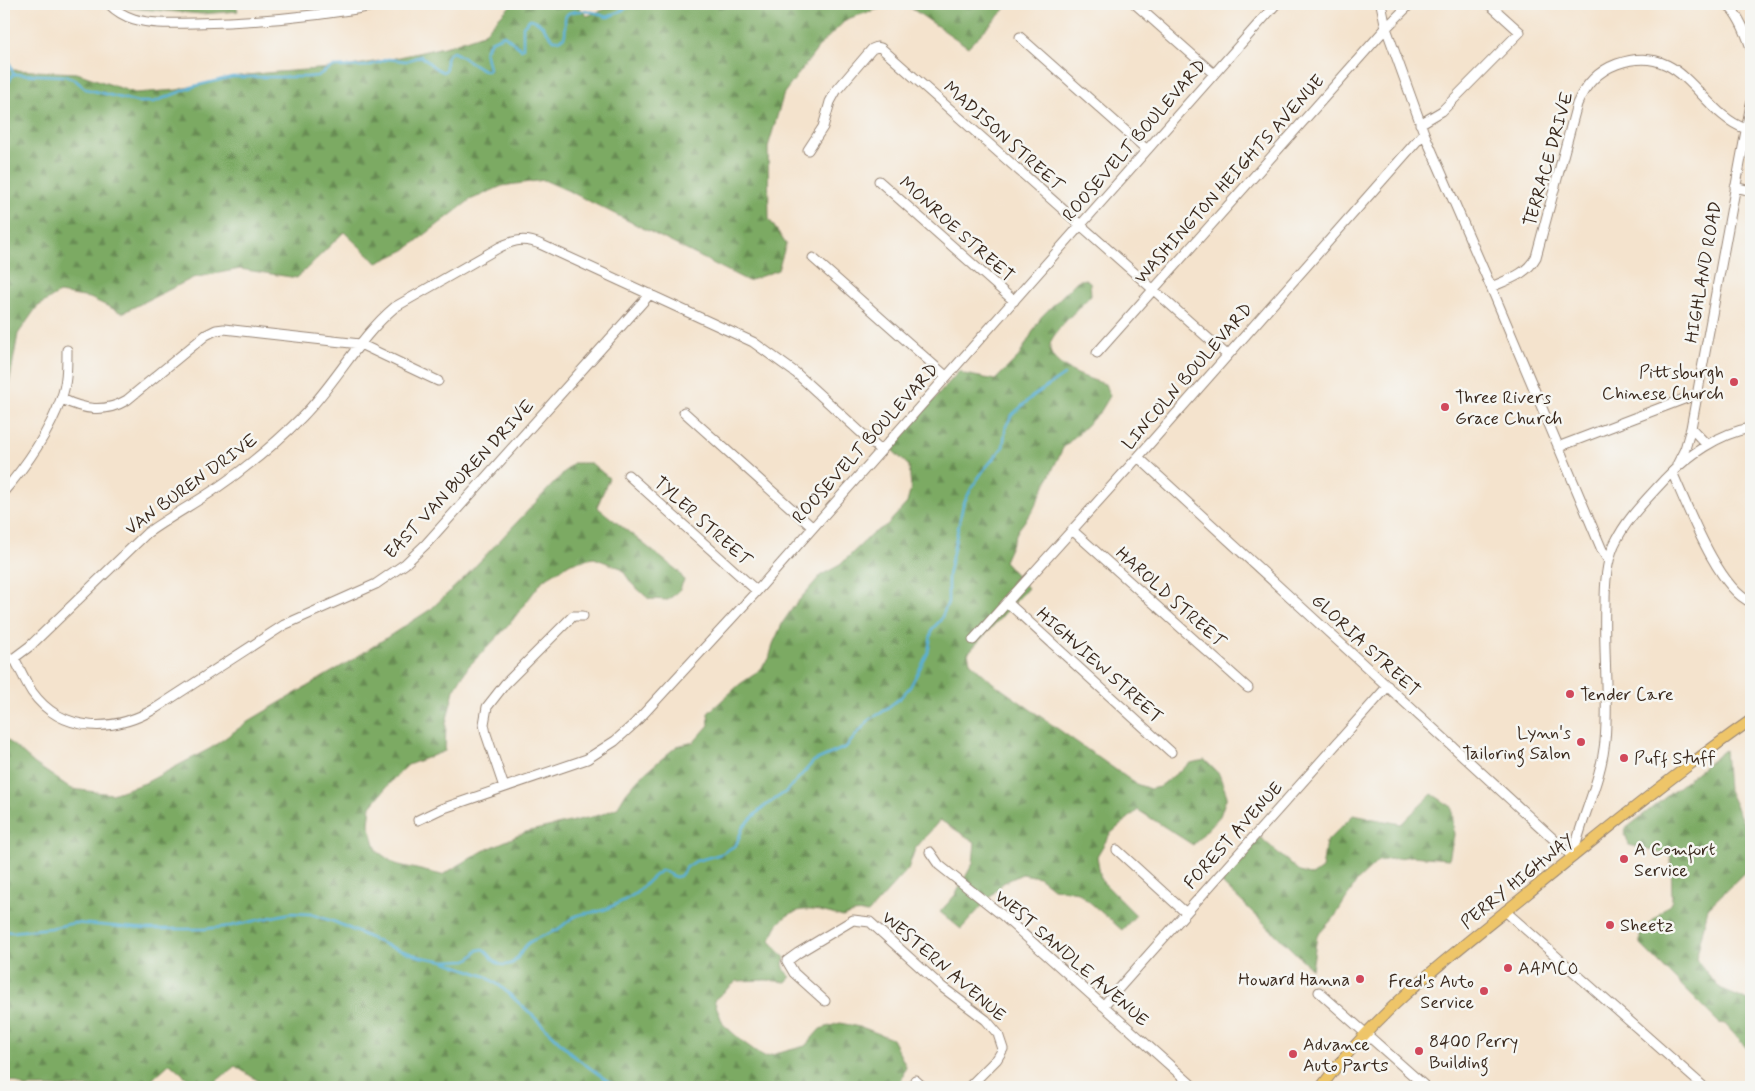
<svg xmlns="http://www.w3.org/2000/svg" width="1755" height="1091" viewBox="0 0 1755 1091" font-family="Mynerve,sans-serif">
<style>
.forest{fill:url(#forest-firs);stroke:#5c6a41}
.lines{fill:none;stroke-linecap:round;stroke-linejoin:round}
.stream{stroke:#5ab0d6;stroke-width:2.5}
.minor-casing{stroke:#988676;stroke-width:11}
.major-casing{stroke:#988676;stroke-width:12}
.minor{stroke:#fff;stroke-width:9}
.major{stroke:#eec569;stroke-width:10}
.poi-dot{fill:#d1495b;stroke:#f6f6f2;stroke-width:2}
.labels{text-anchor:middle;stroke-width:5;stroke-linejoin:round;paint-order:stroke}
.street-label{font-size:18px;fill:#3b2a1e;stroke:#f6f6f2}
.poi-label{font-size:18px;fill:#3b2a1e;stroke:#f6f6f2;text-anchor:start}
</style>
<defs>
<pattern id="forest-firs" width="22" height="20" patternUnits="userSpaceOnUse" patternTransform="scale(1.25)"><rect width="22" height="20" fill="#7caa64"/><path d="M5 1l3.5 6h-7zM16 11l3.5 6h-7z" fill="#678b52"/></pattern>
</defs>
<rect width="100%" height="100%" fill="#f6f6f2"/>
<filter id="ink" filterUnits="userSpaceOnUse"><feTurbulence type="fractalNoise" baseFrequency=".02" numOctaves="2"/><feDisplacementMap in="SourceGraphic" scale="10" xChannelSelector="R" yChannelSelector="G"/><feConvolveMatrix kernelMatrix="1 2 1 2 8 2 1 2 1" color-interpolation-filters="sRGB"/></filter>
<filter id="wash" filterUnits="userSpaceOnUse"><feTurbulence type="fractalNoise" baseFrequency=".0096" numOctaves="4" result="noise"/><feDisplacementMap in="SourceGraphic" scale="20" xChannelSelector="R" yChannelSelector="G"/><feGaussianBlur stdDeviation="1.12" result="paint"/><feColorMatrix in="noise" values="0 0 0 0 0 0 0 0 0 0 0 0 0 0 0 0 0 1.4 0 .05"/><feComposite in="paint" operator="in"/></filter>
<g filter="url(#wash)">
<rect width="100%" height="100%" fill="#f4e3cd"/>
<path class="forest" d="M 119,4 L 236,4 L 238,11 L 202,14 L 129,8 Z
M 512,4 L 576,4 L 587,16 L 619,4 L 894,4 L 847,19 L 822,43 L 784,93 L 768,147 L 769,219 L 786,244 L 778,270 L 748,281 L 571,192 L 544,180 L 502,186 L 470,200 L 405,250 L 377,263 L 344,232 L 297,278 L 240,269 L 193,278 L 122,313 L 90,298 L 59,293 L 37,307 L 18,334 L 8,390 L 4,401 L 4,72 L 13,70 L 77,73 L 135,93 L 177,90 L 232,77 L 265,73 L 344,67 L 391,59 L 448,46 L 483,34 Z
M 905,4 L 1010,4 L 968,47 Z
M 1085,279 L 1090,282 L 1091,295 C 1079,308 1064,321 1054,336 C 1035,363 1087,378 1105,384 L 1110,396 L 1101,411 L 1063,448 L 1033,510 L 1018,530 L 1004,561 L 1028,588 L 968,653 L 970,662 L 993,683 L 1136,784 L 1150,789 L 1159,787 L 1190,763 L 1205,760 L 1219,774 L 1227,796 L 1220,816 L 1193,845 L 1138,810 L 1110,834 L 1097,856 L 1101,880 L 1136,915 L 1122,930 L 1078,892 L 1053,888 L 1039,877 L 1022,874 L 1003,883 L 961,929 L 940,912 L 956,894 L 973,863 L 975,842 L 940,820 L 915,849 L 908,869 L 868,913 C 859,912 852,912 843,917 C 820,911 798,902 779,923 C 775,927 773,935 770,941 L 785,958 L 783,964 L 785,971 L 791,977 L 786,982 L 767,980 L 737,981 L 714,1000 L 723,1024 L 743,1042 L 764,1057 L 805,1046 L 820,1029 L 840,1023 L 864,1028 L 892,1039 L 906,1066 L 899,1087 L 268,1087 L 235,1066 L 209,1087 L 197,1087 L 170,1063 L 144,1087 L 24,1087 L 15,1082 L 4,1080 L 4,737 L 35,764 L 72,789 L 112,794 L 145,783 L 211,748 L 252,719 L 352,660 L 431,609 L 465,577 L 573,463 L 591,463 L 609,478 L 597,507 L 678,571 L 684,580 L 679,591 L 668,600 L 649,599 L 632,584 L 621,568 L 594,558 L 571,563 L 543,580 L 508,626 L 468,667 L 454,690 L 446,723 L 445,751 L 408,765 L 393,779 L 371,806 L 369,824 L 377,851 L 395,864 L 442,875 L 483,851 L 526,832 L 600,815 L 617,808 L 626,793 L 639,778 L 677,746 L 694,742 L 709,725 L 708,713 L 740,684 L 755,674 L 769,659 L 773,644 L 783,622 L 794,606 L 821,575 L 840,565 L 872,534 L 887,525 L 907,503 L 911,488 L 909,466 L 891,449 L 960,370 L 964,374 L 995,380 L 1019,356 L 1041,317 L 1077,281 Z
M 1725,750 L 1728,790 L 1751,840 L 1751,866 L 1708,908 L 1696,959 L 1720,989 L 1751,1002 L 1751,1053 L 1725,1024 L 1719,1023 L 1640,944 L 1640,934 L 1672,901 L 1671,856 L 1629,845 L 1624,830 Z
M 1432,794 L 1452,807 L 1454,835 L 1449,859 L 1412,856 L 1378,861 L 1357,881 L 1336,915 L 1317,936 L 1312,969 L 1221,882 L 1260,837 L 1300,872 L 1312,876 L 1322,869 L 1326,842 L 1353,815 L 1401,824 Z"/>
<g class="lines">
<path class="stream" d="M 13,74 L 65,76 L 74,79 L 86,89 L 137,102 L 154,102 L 195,86 L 232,77 L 307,77 L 317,76 L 332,67 L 368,66 L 388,59 L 406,61 L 421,56 L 434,67 L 443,72 L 446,70 C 446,63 444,54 453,52 C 465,57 478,69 487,71 L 489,69 L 485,51 L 491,41 L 504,35 L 521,49 L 523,48 L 523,26 L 530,19 C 541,20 546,32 554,40 C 577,41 555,15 572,12 C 579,10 590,11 597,13 C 601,15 603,17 608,17 L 635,4
M 4,84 L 9,82 L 13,74 L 7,53 L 4,23 L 10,4
M 4,931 L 12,932 L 51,928 L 74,923 L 147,929 L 204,929 L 231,926 L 291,913 L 311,914 L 335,922 L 388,946 L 421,957 L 445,961 L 467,960 L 473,956 L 478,950 L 483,949 C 492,955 495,969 510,964 C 520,961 521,947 530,942 C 539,936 552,934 561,927 C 568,922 571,917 579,915 C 588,912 597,913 606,909 C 615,905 628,899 636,893 C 645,885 652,876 662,870 L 675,877 L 680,876 L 687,867 L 696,861 L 721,854 L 736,845 L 743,827 L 762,808 L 787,791 L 814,761 L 846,747 L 870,719 L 881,713 L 900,698 L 910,687 L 928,653 L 932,629 L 940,621 L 944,612 L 948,602 L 948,576 L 963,505 L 971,489 L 983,471 L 1003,447 L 1006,426 L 1012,415 L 1033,396 L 1064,375
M 446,962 L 485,976 L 500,986 L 528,1011 L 575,1057 L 616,1087"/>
</g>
</g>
<g filter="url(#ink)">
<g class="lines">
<g class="minor-casing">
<path id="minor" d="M 109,4 C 116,11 124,16 134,19 C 154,25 175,23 195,23 C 258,22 322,16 384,4
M 1135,4 L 1214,74
M 1381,4 L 1386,28 L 1424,133 L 1491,287 L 1602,550 L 1609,561
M 1727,4 C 1739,15 1746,33 1751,48
M 1020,37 L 1146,149
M 1420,124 L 1442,111 L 1520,32 L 1489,4
M 808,150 L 823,127 L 830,102 L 836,91 L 872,49 L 877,47 L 881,48 L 1227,355
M 879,181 L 1014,301
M 1735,187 L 1751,191
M 813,258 L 946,376
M 1491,287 C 1509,279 1526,275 1536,257 L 1577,104 C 1585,85 1598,71 1617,64 C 1684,40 1698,112 1746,129
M 1097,353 L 1386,28 L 1410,4
M 62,399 C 84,410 105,413 127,400 L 206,335 L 216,330 L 224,329 L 360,344 L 438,381
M 684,412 L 812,527
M 1691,428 L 1707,445
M 1558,447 L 1697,394
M 1138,457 L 1573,857
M 1677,465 L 1685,449 L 1691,428 L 1751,104
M 1672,472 C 1687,505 1718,589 1751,602
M 628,475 L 757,591
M 4,491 C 26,466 50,431 61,399 C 67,384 67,366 67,350
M 1072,530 L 1248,688
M 1007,602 L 1171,752
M 973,640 L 1138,457 L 1424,133
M 14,658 C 20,669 25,681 32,692 C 63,735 116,732 156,708 L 284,625 L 376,584 L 405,564 L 426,544 L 650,294
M 4,662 L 14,658 L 30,646 L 147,533 C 168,518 190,506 211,492 C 244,470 274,445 302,417 C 336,383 358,338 395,307 L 500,247 C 516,239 526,238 542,245 L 753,342 L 796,373 L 880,450
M 504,787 L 486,734 L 484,724 L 487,707 L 505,684 L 573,616 L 583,616
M 418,820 L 441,809 L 587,759 L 615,741 L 635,723 L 757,591 L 1276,4
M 1117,850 L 1186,913
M 930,852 L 939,865 L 1002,915 L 1194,1087
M 1573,857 C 1581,817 1601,782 1605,741 C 1609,696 1603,650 1605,604 C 1605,584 1606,564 1614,545 C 1626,519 1646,500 1665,479 C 1687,456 1719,433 1751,428
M 1505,911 L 1704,1087
M 1319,992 L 1426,1087
M 825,1001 L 794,973 L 787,961 L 798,953 L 853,920 L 870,922 L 942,987 L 986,1020 L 998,1034 L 1003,1049 L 997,1059 L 969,1087
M 1103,1006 L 1388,686
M 915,1080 L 923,1087"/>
</g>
<g class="major-casing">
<path id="major" d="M 1321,1087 C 1378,1009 1453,954 1527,894 C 1601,834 1674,774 1751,720"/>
</g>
<use href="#minor" class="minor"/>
<use href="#major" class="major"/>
</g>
</g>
<g class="poi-dot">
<circle cx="1734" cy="382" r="5"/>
<circle cx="1445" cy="407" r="5"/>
<circle cx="1570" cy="694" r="5"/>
<circle cx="1581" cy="742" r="5"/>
<circle cx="1624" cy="758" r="5"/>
<circle cx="1624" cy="859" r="5"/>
<circle cx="1610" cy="925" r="5"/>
<circle cx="1508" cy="968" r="5"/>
<circle cx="1360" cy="979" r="5"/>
<circle cx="1484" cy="991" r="5"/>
<circle cx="1419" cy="1051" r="5"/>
<circle cx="1293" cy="1054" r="5"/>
</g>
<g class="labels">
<g class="street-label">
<text transform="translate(1004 136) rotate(42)" y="6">MADISON STREET</text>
<text transform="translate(1134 140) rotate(-49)" y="6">ROOSEVELT BOULEVARD</text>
<text transform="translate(1548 159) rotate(-74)" y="6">TERRACE DRIVE</text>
<text transform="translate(1229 179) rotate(-48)" y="6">WASHINGTON HEIGHTS AVENUE</text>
<text transform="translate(957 229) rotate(42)" y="6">MONROE STREET</text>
<text transform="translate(1703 272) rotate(-80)" y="6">HIGHLAND ROAD</text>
<text transform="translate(1187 376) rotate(-49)" y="6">LINCOLN BOULEVARD</text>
<text transform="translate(865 443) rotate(-48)" y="6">ROOSEVELT BOULEVARD</text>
<text transform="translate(459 479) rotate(-47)" y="6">EAST VAN BUREN DRIVE</text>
<text transform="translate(191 484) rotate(-36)" y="6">VAN BUREN DRIVE</text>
<text transform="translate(703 521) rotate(42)" y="6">TYLER STREET</text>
<text transform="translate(1171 597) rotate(42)" y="6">HAROLD STREET</text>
<text transform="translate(1366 645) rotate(43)" y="6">GLORIA STREET</text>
<text transform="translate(1100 665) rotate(42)" y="6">HIGHVIEW STREET</text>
<text transform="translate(1233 835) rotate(-48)" y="6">FOREST AVENUE</text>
<text transform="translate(1517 881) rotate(-39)" y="6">PERRY HIGHWAY</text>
<text transform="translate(1072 958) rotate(41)" y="6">WEST SANDLE AVENUE</text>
<text transform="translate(944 966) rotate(41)" y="6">WESTERN AVENUE</text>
</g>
<g class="poi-label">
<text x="1724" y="378" text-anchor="end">Pittsburgh<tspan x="1724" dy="21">Chinese Church</tspan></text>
<text x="1455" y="403">Three Rivers<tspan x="1455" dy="21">Grace Church</tspan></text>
<text x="1580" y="700">Tender Care</text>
<text x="1571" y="738" text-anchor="end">Lynn's<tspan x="1571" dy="21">Tailoring Salon</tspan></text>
<text x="1634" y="764">Puff Stuff</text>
<text x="1634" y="855">A Comfort<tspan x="1634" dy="21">Service</tspan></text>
<text x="1620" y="931">Sheetz</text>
<text x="1518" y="974">AAMCO</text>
<text x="1350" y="985" text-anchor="end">Howard Hanna</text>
<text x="1474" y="987" text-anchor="end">Fred's Auto<tspan x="1474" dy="21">Service</tspan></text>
<text x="1429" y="1047">8400 Perry<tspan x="1429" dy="21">Building</tspan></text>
<text x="1303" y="1050">Advance<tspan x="1303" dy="21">Auto Parts</tspan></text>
</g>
</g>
<rect width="1755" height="1091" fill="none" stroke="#f6f6f2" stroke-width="20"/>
</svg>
